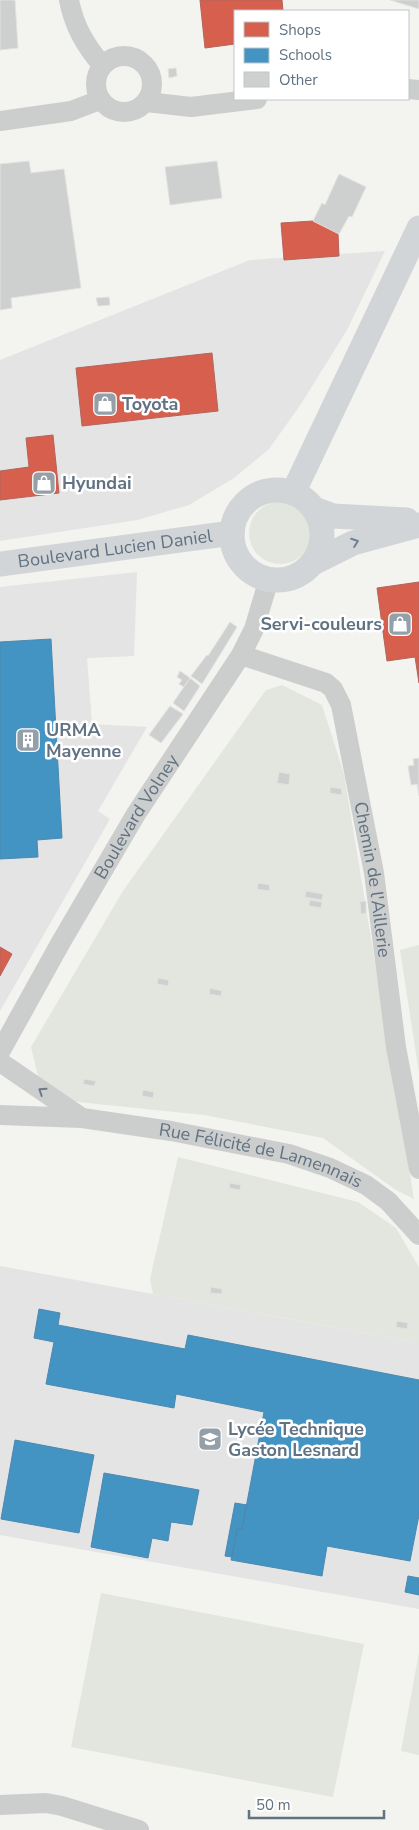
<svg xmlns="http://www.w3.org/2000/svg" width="419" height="1830" viewBox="0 0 419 1830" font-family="'Nunito Sans',sans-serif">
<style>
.built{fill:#e3e4e3}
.green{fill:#e2e6de}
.shops{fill:#d6604d;stroke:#b3655d}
.schools{fill:#4393c3;stroke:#4c89b0}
.building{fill:#cecfcf;stroke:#e2e2e0}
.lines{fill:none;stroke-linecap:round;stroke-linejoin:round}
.minor{stroke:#cccdcd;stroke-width:20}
.major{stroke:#d2d5d8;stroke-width:25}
.oneway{stroke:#72818f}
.oneway2{stroke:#6c7b8a}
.labels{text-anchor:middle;stroke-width:5;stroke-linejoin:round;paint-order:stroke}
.poi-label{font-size:18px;font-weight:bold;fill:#617282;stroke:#fff;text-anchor:start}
.street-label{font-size:18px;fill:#617282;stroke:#fff}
</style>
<rect width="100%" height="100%" fill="#f3f3f0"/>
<path class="built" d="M 385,251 L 347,330 L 301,404 L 269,449 L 234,478 L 189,505 L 137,520 L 0,541 L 0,360 L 250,260 Z
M 137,572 L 134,656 L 87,658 L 92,724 L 147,727 L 98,811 L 110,819 L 0,1011 L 0,587 Z
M 0,1266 L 419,1343 L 419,1609 L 0,1535 Z"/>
<path class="green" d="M249 533a31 31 0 1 1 62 0a31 31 0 1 1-62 0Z
M 282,685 L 322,705 L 344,774 L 414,1199 L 396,1190 L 323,1138 L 204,1115 L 68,1101 L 39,1080 L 31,1047 L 123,891 L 266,690 Z
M 419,945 L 419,1073 L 400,950 Z
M 178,1157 L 358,1202 L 396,1228 L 419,1267 L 419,1343 L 153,1294 L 150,1279 Z
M 101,1593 L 364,1644 L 333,1797 L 71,1747 Z
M 419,1652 L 419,1755 L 401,1751 Z"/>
<path class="shops" d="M 200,0 L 282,0 L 283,11 L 235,11 L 235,44 L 205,48 Z
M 313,221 L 338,233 L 339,256 L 284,260 L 281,223 Z
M 212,353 L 218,411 L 82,426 L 76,368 Z
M 53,435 L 59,493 L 0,500 L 0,471 L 29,467 L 26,438 Z
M 419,582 L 419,683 L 415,657 L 387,661 L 377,588 Z
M 0,947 L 12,954 L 0,976 Z"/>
<path class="schools" d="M 51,639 L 62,838 L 37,840 L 38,857 L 0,859 L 0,642 Z
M 39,1309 L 60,1313 L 58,1325 L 185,1349 L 188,1335 L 419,1380 L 419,1515 L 410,1561 L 327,1546 L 322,1576 L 231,1560 L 237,1529 L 242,1529 L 264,1412 L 176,1394 L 174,1408 L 46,1384 L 54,1342 L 34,1338 Z
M 15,1440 L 94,1455 L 79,1533 L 1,1519 Z
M 104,1473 L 199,1490 L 192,1525 L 171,1522 L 168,1541 L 152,1538 L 148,1558 L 91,1547 Z
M 235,1503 L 247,1505 L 242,1529 L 237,1529 L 232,1557 L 225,1556 Z
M 408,1576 L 419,1578 L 419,1595 L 405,1592 Z"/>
<path class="building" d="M 0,0 L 15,0 L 18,48 L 0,50 Z
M 390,0 L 419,0 L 419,9 Z
M 176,68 L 177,76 L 169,78 L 168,69 Z
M 29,161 L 31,173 L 64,169 L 81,288 L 11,298 L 12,308 L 0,310 L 0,164 Z
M 217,161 L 222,198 L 170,205 L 165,167 Z
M 339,174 L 366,187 L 352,217 L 349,216 L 339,234 L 313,221 L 322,203 L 325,205 Z
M 109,297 L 110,305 L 98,306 L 96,298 Z
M 230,622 L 237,627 L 202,684 L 191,676 L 207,655 L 208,656 Z
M 180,671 L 190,678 L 184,687 L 179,684 L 182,680 L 177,677 Z
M 190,678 L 200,686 L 184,711 L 173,703 Z
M 170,706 L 183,714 L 161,743 L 149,735 Z
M 419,758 L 419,796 L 417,784 L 411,785 L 408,766 L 414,765 L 413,759 Z
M 279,772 L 290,774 L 289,785 L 277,783 Z
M 330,787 L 342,789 L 341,795 L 330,793 Z
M 258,883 L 270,885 L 269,891 L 257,889 Z
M 306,891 L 323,894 L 322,900 L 305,897 Z
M 310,900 L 322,902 L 321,908 L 309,906 Z
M 366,901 L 366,913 L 361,914 L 360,902 Z
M 158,978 L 169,980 L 168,986 L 157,984 Z
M 210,988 L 222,991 L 221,996 L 209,994 Z
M 84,1079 L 96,1081 L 94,1086 L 83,1084 Z
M 143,1090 L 154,1092 L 153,1098 L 142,1096 Z
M 230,1183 L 241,1185 L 240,1190 L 229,1188 Z
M 211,1287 L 222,1289 L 222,1294 L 210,1293 Z
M 397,1321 L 408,1323 L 407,1329 L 396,1327 Z"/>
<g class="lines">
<g class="minor">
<path d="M 69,0 C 74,26 85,45 102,65"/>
<circle cx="124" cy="84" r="28"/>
<path d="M 408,89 L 419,90"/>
<path d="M 147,102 L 191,107 L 257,99"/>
<path d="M 0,121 L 71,111 L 100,100"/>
<path id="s1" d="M 241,655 L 326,683 L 333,689 L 341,705 L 374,873 L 396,1047 L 419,1169"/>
<path id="s2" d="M 0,1052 L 61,942 L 136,814 L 241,655 L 254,629 L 269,579"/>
<path d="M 0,1062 L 82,1118"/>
<path id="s3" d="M 0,1115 L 82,1118 L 171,1131 L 289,1154 L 330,1168 L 366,1185 L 388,1201 L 419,1235"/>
<path d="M 0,1805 L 46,1803 L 62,1806 L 139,1830"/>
</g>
<g class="major">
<circle cx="277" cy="535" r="45"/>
<path d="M 293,493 L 419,228"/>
<path d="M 314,509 L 333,516 L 407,520"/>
<path id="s4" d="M 0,564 L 232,533"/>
<path d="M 311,564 L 353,543 L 419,525"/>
</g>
</g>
<defs><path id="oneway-chevron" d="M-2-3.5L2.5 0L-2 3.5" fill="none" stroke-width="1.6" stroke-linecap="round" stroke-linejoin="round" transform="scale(1.25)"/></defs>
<use class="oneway" href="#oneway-chevron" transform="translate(355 542) rotate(-20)"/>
<use class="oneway2" href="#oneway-chevron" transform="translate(42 1091) rotate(-146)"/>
<defs>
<g id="shop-square" transform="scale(1.25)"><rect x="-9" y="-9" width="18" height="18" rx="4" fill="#949fa8" stroke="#fff"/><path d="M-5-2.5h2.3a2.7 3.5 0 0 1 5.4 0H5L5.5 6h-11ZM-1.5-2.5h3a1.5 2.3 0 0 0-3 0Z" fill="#fff"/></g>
<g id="building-square" transform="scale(1.25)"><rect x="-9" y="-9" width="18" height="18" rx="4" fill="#949fa8" stroke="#fff"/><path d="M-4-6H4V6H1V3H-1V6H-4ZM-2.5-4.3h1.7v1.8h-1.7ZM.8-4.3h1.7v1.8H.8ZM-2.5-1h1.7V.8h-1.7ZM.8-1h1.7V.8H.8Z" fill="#fff"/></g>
<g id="school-square" transform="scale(1.25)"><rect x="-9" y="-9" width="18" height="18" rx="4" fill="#949fa8" stroke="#fff"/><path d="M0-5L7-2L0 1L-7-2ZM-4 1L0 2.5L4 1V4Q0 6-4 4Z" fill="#fff"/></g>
</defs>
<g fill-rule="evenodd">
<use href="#shop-square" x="105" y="404"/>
<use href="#shop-square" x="44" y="483"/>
<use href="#shop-square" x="400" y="624"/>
<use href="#building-square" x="28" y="740"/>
<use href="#school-square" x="210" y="1439"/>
</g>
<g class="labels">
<g class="poi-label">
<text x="122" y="410">Toyota</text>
<text x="62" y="489">Hyundai</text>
<text x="382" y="630" text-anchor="end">Servi-couleurs</text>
<text x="46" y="736">URMA<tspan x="46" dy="21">Mayenne</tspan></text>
<text x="228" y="1435">Lycée Technique<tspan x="228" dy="21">Gaston Lesnard</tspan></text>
</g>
<g class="street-label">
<text dy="6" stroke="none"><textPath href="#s4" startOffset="116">Boulevard Lucien Daniel</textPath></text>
<text dy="6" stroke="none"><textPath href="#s2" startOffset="272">Boulevard Volney</textPath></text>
<text dy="6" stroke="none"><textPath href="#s1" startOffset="294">Chemin de l'Aillerie</textPath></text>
<text dy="6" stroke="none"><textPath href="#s3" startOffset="265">Rue Félicité de Lamennais</textPath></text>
</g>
</g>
<rect x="234" y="10" width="175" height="90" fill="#ffffff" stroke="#c0c7cd"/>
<rect x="244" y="22" width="25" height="15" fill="#d6604d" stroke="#c0c7cd"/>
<text x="279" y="35" font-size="15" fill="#617282">Shops</text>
<rect x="244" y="48" width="25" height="15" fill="#4393c3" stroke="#c0c7cd"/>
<text x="279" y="60" font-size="15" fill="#617282">Schools</text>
<rect x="244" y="72" width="25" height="15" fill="#cecfcf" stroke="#c0c7cd"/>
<text x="279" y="85" font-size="15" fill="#617282">Other</text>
<path d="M249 1810v8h135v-8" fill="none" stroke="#617282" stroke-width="2.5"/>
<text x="256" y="1810" font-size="15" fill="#617282" stroke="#ffffff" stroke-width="4" paint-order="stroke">50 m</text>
</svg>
